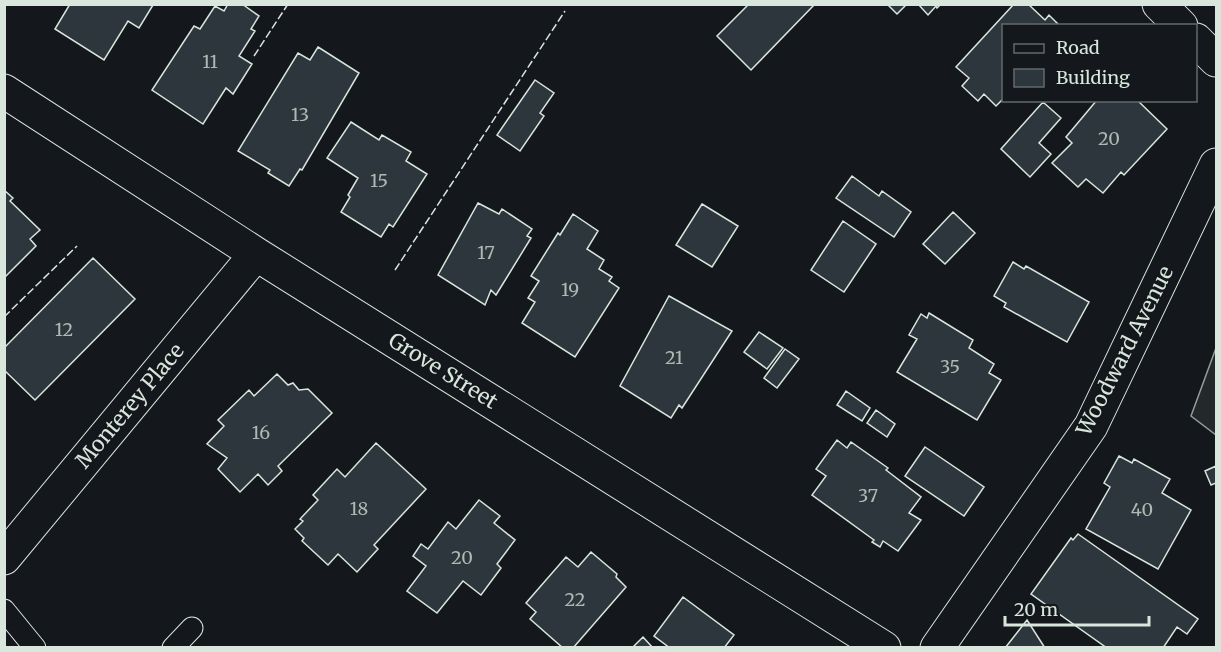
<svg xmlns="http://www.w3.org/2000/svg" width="1221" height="652" viewBox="0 0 1221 652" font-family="Merriweather,serif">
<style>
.parking{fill:#24282b;stroke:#939e99;stroke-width:1.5}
.building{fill:#2c363c;stroke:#d8e6dc;stroke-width:1.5}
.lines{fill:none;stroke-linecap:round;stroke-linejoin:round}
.service-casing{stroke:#d8e6dc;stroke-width:23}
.minor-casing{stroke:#d8e6dc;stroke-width:35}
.secondary-casing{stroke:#d8e6dc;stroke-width:35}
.service{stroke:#14181c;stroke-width:21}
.minor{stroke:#14181c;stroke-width:33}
.secondary{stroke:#14181c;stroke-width:33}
.fence{stroke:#d8e6dc;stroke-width:1.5;stroke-dasharray:8 3;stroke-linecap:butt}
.labels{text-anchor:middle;stroke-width:4.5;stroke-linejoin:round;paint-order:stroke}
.number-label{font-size:18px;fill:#adbab4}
.street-label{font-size:21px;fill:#d8e6dc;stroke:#14181c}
</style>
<rect width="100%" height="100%" fill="#14181c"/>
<path class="parking" d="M 1216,348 L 1216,435 L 1191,416 Z"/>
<path class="building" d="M 70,4 L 153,4 L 153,5 L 139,28 L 128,21 L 104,60 L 55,29 Z
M 228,4 L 242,4 L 259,16 L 251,29 L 255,31 L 239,56 L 252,64 L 233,94 L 226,88 L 203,124 L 152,90 L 194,26 L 200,29 L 215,6 L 224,11 Z
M 749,4 L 815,4 L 751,70 L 717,36 Z
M 887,4 L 907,4 L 897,14 Z
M 918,4 L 941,4 L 937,8 L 936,6 L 928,15 Z
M 1014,4 L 1028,4 L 1045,20 L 1049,15 L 1060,26 L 1004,26 L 1004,98 L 996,106 L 984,94 L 978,101 L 962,86 L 969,78 L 956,67 Z
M 318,47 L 359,73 L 302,170 L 300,169 L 289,186 L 268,173 L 270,170 L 238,151 L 298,53 L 310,60 Z
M 535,80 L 554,93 L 540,113 L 544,116 L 520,151 L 497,135 Z
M 1097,100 L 1137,100 L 1167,129 L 1124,175 L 1121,172 L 1103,193 L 1086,179 L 1078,187 L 1052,163 L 1072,143 L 1066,137 Z
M 1043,102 L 1061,118 L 1039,143 L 1051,154 L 1030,177 L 1001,149 Z
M 351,122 L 379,140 L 382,135 L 411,152 L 406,161 L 427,174 L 393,227 L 389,224 L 381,237 L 341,212 L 350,197 L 348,195 L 358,178 L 327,158 Z
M 852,176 L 879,196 L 882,191 L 911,212 L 894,237 L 836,198 Z
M 4,190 L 13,198 L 10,201 L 40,230 L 30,239 L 36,246 L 4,278 Z
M 478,203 L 499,214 L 502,209 L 532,229 L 527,236 L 531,238 L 496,295 L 491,290 L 485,305 L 438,275 Z
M 702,204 L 738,226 L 712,267 L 676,245 Z
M 953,212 L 975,233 L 945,264 L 923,244 Z
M 573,214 L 598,231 L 587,249 L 604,260 L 599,269 L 612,277 L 609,281 L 619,288 L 575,357 L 522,323 L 535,302 L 528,298 L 539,281 L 531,276 L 558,233 L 560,235 Z
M 843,221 L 876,244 L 844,292 L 811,270 Z
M 93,258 L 135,299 L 35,400 L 4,370 L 4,348 Z
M 1013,262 L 1024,269 L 1026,266 L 1089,302 L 1067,342 L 1004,307 L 1006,303 L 994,296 Z
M 669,296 L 732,331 L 682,408 L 679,405 L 671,418 L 620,386 Z
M 929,313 L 973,340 L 969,348 L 994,364 L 989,373 L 1001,380 L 977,420 L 897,372 L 917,339 L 909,335 L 921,314 L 927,318 Z
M 759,332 L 783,348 L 767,369 L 744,352 Z
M 785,349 L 799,359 L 777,388 L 764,378 Z
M 277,374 L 288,385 L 293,383 L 299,390 L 308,389 L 332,413 L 278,466 L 282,471 L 268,485 L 258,474 L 240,492 L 218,469 L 227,458 L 207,444 L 224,426 L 218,420 L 249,390 L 254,396 Z
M 846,391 L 870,408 L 862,421 L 837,405 Z
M 876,410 L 895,424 L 887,437 L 867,423 Z
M 837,440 L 847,448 L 851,442 L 888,468 L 886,470 L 921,497 L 909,513 L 921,520 L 898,551 L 883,541 L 880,547 L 872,542 L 874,540 L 812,495 L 826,476 L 816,469 Z
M 376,443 L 426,489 L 374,545 L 378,549 L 357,572 L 338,554 L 328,565 L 302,541 L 304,538 L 295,529 L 303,521 L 300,519 L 318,500 L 313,495 L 337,469 L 345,477 Z
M 925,447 L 984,487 L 964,516 L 905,476 Z
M 1119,456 L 1132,463 L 1134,459 L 1170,479 L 1162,493 L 1191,510 L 1158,569 L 1086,529 L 1110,487 L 1104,483 Z
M 1216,466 L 1216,483 L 1211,485 L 1205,471 Z
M 479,500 L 500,516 L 494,523 L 515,540 L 497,564 L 501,568 L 481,595 L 463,581 L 437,613 L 407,591 L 426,566 L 413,556 L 421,544 L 428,549 L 448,522 L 456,529 Z
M 1078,534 L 1198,619 L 1187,634 L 1177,627 L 1163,648 L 1107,648 L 1031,594 L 1071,538 L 1073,540 Z
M 591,552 L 617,574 L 616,577 L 626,587 L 573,648 L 563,648 L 530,619 L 536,612 L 526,603 L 566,557 L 578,567 Z
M 683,597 L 734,635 L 724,648 L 670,648 L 654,636 Z
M 1027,620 L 1045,648 L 1005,648 Z
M 643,637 L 653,648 L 632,648 Z"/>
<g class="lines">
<g class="service-casing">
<path id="service" d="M 4,610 L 35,648
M 173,648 L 192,628"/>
</g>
<g class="minor-casing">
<path id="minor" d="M 1159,4 L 1181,26
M 1196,40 L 1216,60
M 4,91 L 256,254 L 884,648
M 4,558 L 256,254"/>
</g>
<g class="secondary-casing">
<path id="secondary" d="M 937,648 L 1091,426 L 1216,165"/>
</g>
<use href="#service" class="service"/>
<use href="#minor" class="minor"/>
<use href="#secondary" class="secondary"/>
<path class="fence" d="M 254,56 L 288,4
M 395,270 L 565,11
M 4,317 L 77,246"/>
</g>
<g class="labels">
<g class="number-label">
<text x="210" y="68">11</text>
<text x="300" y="121">13</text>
<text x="1109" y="145">20</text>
<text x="379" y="187">15</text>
<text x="486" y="259">17</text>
<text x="570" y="296">19</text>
<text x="64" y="336">12</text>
<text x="674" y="364">21</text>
<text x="950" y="373">35</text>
<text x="261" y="439">16</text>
<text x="868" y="502">37</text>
<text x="359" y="515">18</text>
<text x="1142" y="516">40</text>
<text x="462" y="564">20</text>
<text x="575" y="606">22</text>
</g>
<g class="street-label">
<text transform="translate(1125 351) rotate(-63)" y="7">Woodward Avenue</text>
<text transform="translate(443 371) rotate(32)" y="7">Grove Street</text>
<text transform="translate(130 406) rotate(-50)" y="7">Monterey Place</text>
</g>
</g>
<rect width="1221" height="652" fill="none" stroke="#d8e6dc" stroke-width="12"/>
<rect x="1002" y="24" width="195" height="78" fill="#14181c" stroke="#626a69" stroke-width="1.5"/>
<rect x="1014" y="44" width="30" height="9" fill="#14181c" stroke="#626a69" stroke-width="1.5"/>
<text x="1056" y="54" font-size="18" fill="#d8e6dc">Road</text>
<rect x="1014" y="69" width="30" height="18" fill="#2c363c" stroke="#626a69" stroke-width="1.5"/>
<text x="1056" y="84" font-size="18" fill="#d8e6dc">Building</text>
<path d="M1005 616v9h144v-9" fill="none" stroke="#d8e6dc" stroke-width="3"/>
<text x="1014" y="616" font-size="18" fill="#d8e6dc" stroke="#14181c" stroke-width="4.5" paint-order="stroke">20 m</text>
</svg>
